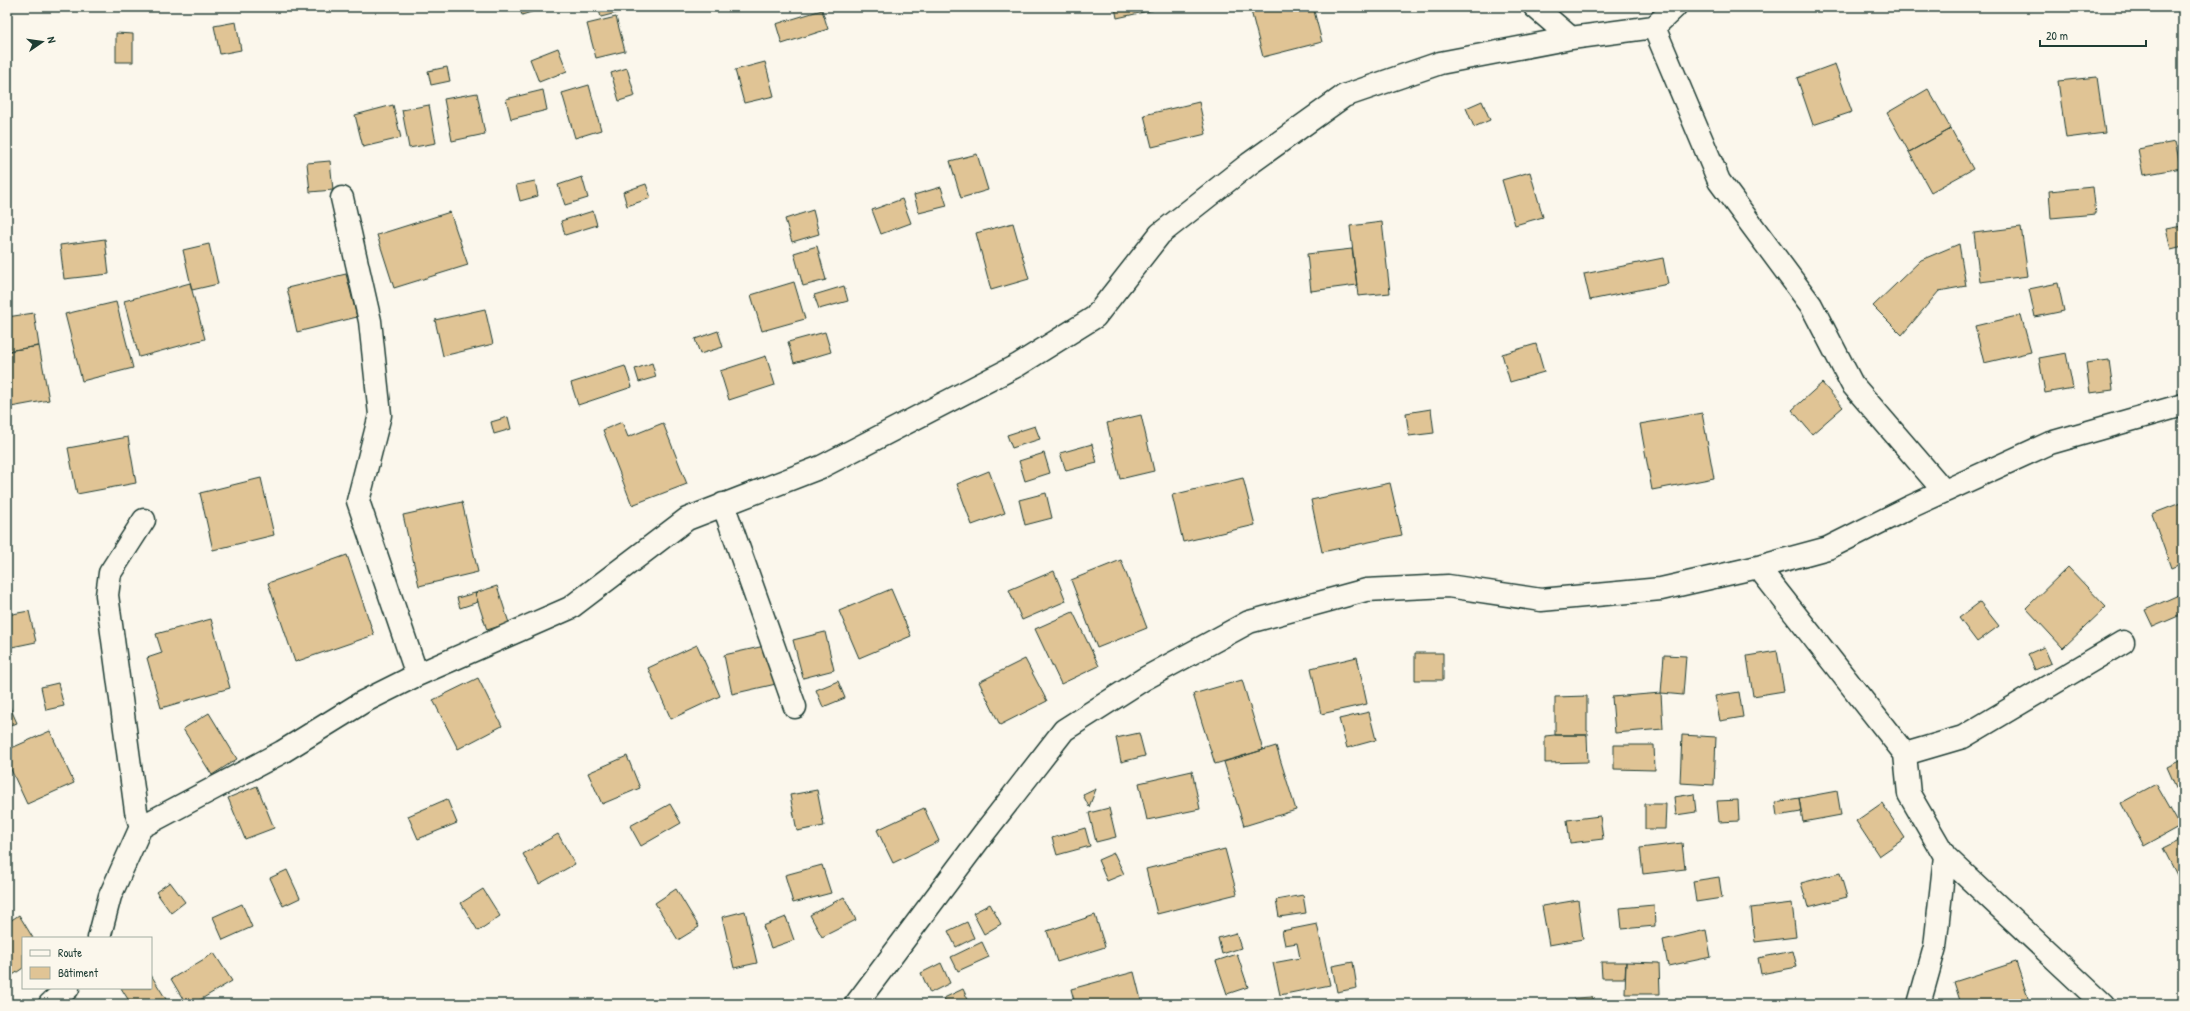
<svg xmlns="http://www.w3.org/2000/svg" width="2190" height="1011" viewBox="0 0 2190 1011" font-family="'Patrick Hand',sans-serif">
<style>
.building{fill:#e0c495;stroke:#1f3d34}
.lines{fill:none;stroke-linecap:round;stroke-linejoin:round}
.minor-casing{stroke:#1f3d34;stroke-width:25}
.minor{stroke:#fbf7ec;stroke-width:22}
</style>
<rect width="100%" height="100%" fill="#fbf7ec"/>
<filter id="ink" filterUnits="userSpaceOnUse"><feTurbulence type="fractalNoise" baseFrequency=".025" numOctaves="2"/><feDisplacementMap in="SourceGraphic" scale="8" xChannelSelector="R" yChannelSelector="G"/><feConvolveMatrix kernelMatrix="1 2 1 2 8 2 1 2 1" color-interpolation-filters="sRGB"/></filter>
<g filter="url(#ink)">
<path class="building" d="M 519,7 L 547,7 L 522,15 Z
M 598,7 L 627,7 L 628,10 L 601,17 Z
M 1115,7 L 1153,7 L 1153,10 L 1117,18 Z
M 1250,7 L 1313,7 L 1322,42 L 1263,57 Z
M 2072,7 L 2096,7 L 2072,11 Z
M 822,10 L 828,29 L 782,44 L 776,24 Z
M 616,17 L 625,51 L 596,58 L 587,24 Z
M 236,22 L 241,50 L 220,54 L 214,26 Z
M 116,33 L 133,34 L 133,62 L 116,62 Z
M 558,48 L 567,71 L 539,82 L 530,59 Z
M 765,62 L 774,96 L 744,103 L 735,70 Z
M 1835,64 L 1852,112 L 1813,125 L 1797,78 Z
M 447,67 L 450,81 L 431,85 L 428,71 Z
M 627,68 L 635,96 L 619,101 L 611,73 Z
M 2097,77 L 2105,133 L 2066,138 L 2058,81 Z
M 589,85 L 601,130 L 575,138 L 562,93 Z
M 1928,89 L 1951,129 L 1909,152 L 1887,113 Z
M 543,90 L 547,110 L 511,119 L 506,99 Z
M 477,93 L 485,134 L 452,141 L 444,99 Z
M 1482,101 L 1490,120 L 1474,127 L 1466,108 Z
M 1199,102 L 1206,134 L 1152,147 L 1144,115 Z
M 393,105 L 401,138 L 363,147 L 355,115 Z
M 429,105 L 436,143 L 409,148 L 402,110 Z
M 1951,129 L 1973,169 L 1931,192 L 1909,152 Z
M 2175,142 L 2181,168 L 2143,175 L 2138,149 Z
M 977,154 L 988,190 L 961,198 L 950,161 Z
M 330,161 L 333,190 L 310,192 L 307,163 Z
M 1530,172 L 1543,217 L 1515,225 L 1502,180 Z
M 582,177 L 588,198 L 565,205 L 558,185 Z
M 535,181 L 538,196 L 520,201 L 516,185 Z
M 646,184 L 651,198 L 627,206 L 623,192 Z
M 941,187 L 947,206 L 919,213 L 914,195 Z
M 2093,187 L 2096,214 L 2051,218 L 2049,191 Z
M 902,199 L 911,223 L 881,234 L 872,210 Z
M 813,210 L 819,234 L 792,242 L 785,219 Z
M 593,211 L 597,225 L 565,235 L 561,221 Z
M 450,212 L 468,265 L 394,288 L 377,235 Z
M 1382,222 L 1390,293 L 1358,296 L 1350,226 Z
M 1013,223 L 1029,279 L 991,290 L 976,233 Z
M 2182,226 L 2183,247 L 2171,250 L 2166,229 Z
M 2021,227 L 2028,276 L 1980,282 L 1974,233 Z
M 105,239 L 109,274 L 64,279 L 60,245 Z
M 209,244 L 218,284 L 192,290 L 183,250 Z
M 1959,244 L 1966,286 L 1939,291 L 1902,335 L 1873,306 L 1921,260 Z
M 817,246 L 826,280 L 803,286 L 794,253 Z
M 1352,249 L 1357,285 L 1311,291 L 1307,254 Z
M 1663,258 L 1668,284 L 1590,300 L 1584,274 Z
M 346,274 L 357,317 L 297,332 L 287,288 Z
M 794,282 L 805,319 L 762,331 L 751,295 Z
M 190,283 L 205,339 L 139,357 L 124,301 Z
M 2058,283 L 2064,311 L 2035,317 L 2029,289 Z
M 844,286 L 848,301 L 819,309 L 814,295 Z
M 116,302 L 133,368 L 82,381 L 65,314 Z
M 485,309 L 493,344 L 443,356 L 435,320 Z
M 34,313 L 39,346 L 7,351 L 7,317 Z
M 2021,315 L 2031,352 L 1984,363 L 1975,326 Z
M 718,331 L 723,347 L 700,354 L 695,339 Z
M 825,332 L 831,352 L 794,363 L 788,342 Z
M 1536,344 L 1544,372 L 1510,382 L 1502,354 Z
M 39,346 L 49,400 L 11,407 L 7,382 L 7,351 Z
M 2066,353 L 2073,388 L 2045,393 L 2039,358 Z
M 766,356 L 775,385 L 729,400 L 720,371 Z
M 2109,360 L 2113,390 L 2090,393 L 2086,363 Z
M 652,363 L 656,377 L 639,382 L 635,369 Z
M 625,366 L 632,387 L 578,405 L 571,383 Z
M 1822,383 L 1843,407 L 1812,434 L 1792,410 Z
M 1431,409 L 1434,433 L 1409,436 L 1406,413 Z
M 1702,413 L 1714,478 L 1652,490 L 1640,424 Z
M 1141,415 L 1154,471 L 1120,479 L 1107,423 Z
M 508,417 L 511,429 L 494,434 L 491,422 Z
M 622,422 L 628,437 L 663,423 L 687,484 L 632,505 L 603,430 Z
M 1035,426 L 1040,439 L 1012,448 L 1007,435 Z
M 128,437 L 136,483 L 77,494 L 68,448 Z
M 1092,444 L 1097,463 L 1066,471 L 1060,453 Z
M 1044,453 L 1050,473 L 1025,481 L 1019,461 Z
M 989,471 L 1005,513 L 972,525 L 957,484 Z
M 261,478 L 274,535 L 213,550 L 200,493 Z
M 1243,478 L 1255,525 L 1183,542 L 1172,495 Z
M 1390,483 L 1402,535 L 1322,552 L 1311,500 Z
M 1046,493 L 1052,518 L 1025,525 L 1019,500 Z
M 462,502 L 478,572 L 419,586 L 403,515 Z
M 2183,502 L 2183,563 L 2171,568 L 2152,514 Z
M 347,555 L 374,635 L 295,662 L 268,583 Z
M 1121,560 L 1147,628 L 1097,648 L 1071,580 Z
M 2068,567 L 2106,607 L 2063,648 L 2026,608 Z
M 1054,571 L 1066,601 L 1022,620 L 1009,590 Z
M 497,586 L 509,623 L 487,630 L 475,593 Z
M 891,589 L 911,636 L 859,658 L 839,611 Z
M 475,593 L 478,602 L 460,608 L 457,598 Z
M 2183,593 L 2183,614 L 2153,627 L 2145,610 Z
M 1980,602 L 1999,626 L 1977,642 L 1959,618 Z
M 29,611 L 36,642 L 7,648 L 7,615 Z
M 1073,612 L 1099,666 L 1061,684 L 1035,629 Z
M 211,619 L 230,688 L 161,708 L 147,658 L 162,653 L 156,634 Z
M 825,632 L 834,670 L 803,678 L 793,640 Z
M 697,645 L 720,696 L 671,719 L 648,668 Z
M 769,645 L 776,684 L 732,694 L 724,655 Z
M 2044,647 L 2051,663 L 2035,670 L 2028,654 Z
M 1777,651 L 1784,691 L 1753,696 L 1747,656 Z
M 1415,653 L 1443,653 L 1443,680 L 1415,680 Z
M 1664,655 L 1686,656 L 1683,695 L 1661,693 Z
M 1357,657 L 1367,704 L 1321,714 L 1311,668 Z
M 1025,659 L 1047,701 L 1000,725 L 979,682 Z
M 478,678 L 502,726 L 458,749 L 433,700 Z
M 1242,680 L 1263,750 L 1215,764 L 1193,694 Z
M 838,681 L 845,698 L 823,707 L 816,690 Z
M 58,683 L 64,706 L 46,710 L 41,687 Z
M 1739,692 L 1743,717 L 1720,721 L 1715,696 Z
M 1661,693 L 1663,729 L 1615,733 L 1612,697 Z
M 1587,696 L 1587,735 L 1555,735 L 1555,697 Z
M 7,705 L 9,705 L 17,723 L 7,727 Z
M 1369,712 L 1376,740 L 1347,748 L 1339,719 Z
M 209,713 L 237,759 L 212,775 L 183,729 Z
M 50,731 L 74,783 L 27,804 L 7,761 L 7,750 Z
M 1139,733 L 1145,756 L 1121,762 L 1116,738 Z
M 1555,735 L 1587,735 L 1588,762 L 1545,763 L 1545,736 Z
M 1682,735 L 1716,737 L 1714,785 L 1680,783 Z
M 1614,745 L 1654,745 L 1655,770 L 1614,769 Z
M 1276,746 L 1296,810 L 1244,826 L 1224,762 Z
M 627,756 L 640,788 L 602,804 L 588,773 Z
M 2183,759 L 2183,801 L 2182,801 L 2167,767 Z
M 1192,771 L 1200,809 L 1147,820 L 1139,783 Z
M 2156,784 L 2180,826 L 2144,846 L 2121,803 Z
M 257,786 L 274,828 L 245,839 L 228,798 Z
M 1096,789 L 1089,807 L 1083,795 Z
M 817,790 L 824,826 L 797,831 L 790,795 Z
M 1837,791 L 1841,815 L 1803,822 L 1799,798 Z
M 1694,794 L 1696,812 L 1676,815 L 1674,797 Z
M 1799,798 L 1801,812 L 1777,816 L 1775,802 Z
M 447,799 L 457,823 L 418,839 L 408,816 Z
M 1738,800 L 1739,821 L 1719,822 L 1717,801 Z
M 1882,803 L 1905,838 L 1879,856 L 1856,821 Z
M 670,804 L 681,823 L 641,846 L 630,826 Z
M 1645,804 L 1666,804 L 1665,829 L 1645,829 Z
M 924,808 L 939,841 L 893,863 L 877,830 Z
M 1109,808 L 1116,837 L 1096,842 L 1089,813 Z
M 1600,816 L 1603,839 L 1570,843 L 1567,820 Z
M 1085,828 L 1090,846 L 1057,855 L 1052,838 Z
M 558,834 L 575,864 L 539,884 L 523,854 Z
M 2183,838 L 2183,879 L 2180,881 L 2163,848 Z
M 1682,843 L 1685,869 L 1643,874 L 1640,848 Z
M 1225,849 L 1237,894 L 1157,914 L 1146,869 Z
M 1114,853 L 1124,874 L 1107,881 L 1098,860 Z
M 822,865 L 831,893 L 793,903 L 785,875 Z
M 287,870 L 300,898 L 283,906 L 270,878 Z
M 1840,873 L 1847,897 L 1808,907 L 1801,883 Z
M 1719,877 L 1722,898 L 1696,902 L 1693,881 Z
M 170,882 L 185,902 L 171,913 L 156,892 Z
M 483,889 L 500,916 L 478,931 L 461,903 Z
M 676,889 L 699,927 L 678,940 L 655,903 Z
M 1303,895 L 1306,913 L 1279,917 L 1276,900 Z
M 844,897 L 856,920 L 822,937 L 810,915 Z
M 1578,900 L 1583,939 L 1549,945 L 1542,906 Z
M 1792,903 L 1796,937 L 1755,942 L 1751,908 Z
M 242,904 L 252,927 L 223,940 L 213,917 Z
M 990,904 L 1001,924 L 984,934 L 973,913 Z
M 1654,905 L 1655,926 L 1622,929 L 1620,908 Z
M 745,911 L 757,963 L 734,968 L 722,917 Z
M 19,915 L 33,938 L 23,938 L 23,968 L 7,979 L 7,923 Z
M 1095,915 L 1105,947 L 1057,962 L 1047,931 Z
M 786,917 L 794,940 L 771,948 L 763,926 Z
M 967,922 L 974,938 L 956,947 L 948,931 Z
M 1317,924 L 1330,985 L 1280,995 L 1273,963 L 1300,958 L 1297,943 L 1285,945 L 1282,931 Z
M 1706,930 L 1711,957 L 1668,966 L 1663,940 Z
M 1236,933 L 1241,948 L 1222,954 L 1218,938 Z
M 982,942 L 989,957 L 958,971 L 951,957 Z
M 1793,951 L 1797,967 L 1761,974 L 1758,958 Z
M 214,953 L 232,981 L 193,1004 L 186,1004 L 171,979 Z
M 1237,954 L 1248,987 L 1227,994 L 1216,961 Z
M 1353,962 L 1357,988 L 1337,992 L 1332,966 Z
M 1601,962 L 1626,962 L 1625,978 L 1602,978 Z
M 1626,962 L 1659,963 L 1660,994 L 1625,994 Z
M 2016,962 L 2030,1004 L 1961,1004 L 1954,982 Z
M 941,963 L 950,983 L 930,993 L 921,973 Z
M 1134,972 L 1142,1004 L 1075,1004 L 1071,989 Z
M 151,975 L 169,1004 L 131,1004 L 121,988 L 151,988 Z
M 963,989 L 970,1004 L 947,1004 L 944,998 Z
M 1592,997 L 1593,1004 L 1576,1004 L 1575,998 Z"/>
<g class="lines">
<g class="minor-casing">
<path id="minor" d="M 1535,7 L 1571,38
M 1654,27 L 1719,181 L 1811,305 L 1852,384 L 1944,491
M 342,198 L 370,321 L 380,415 L 358,501 L 417,675
M 723,504 L 795,707
M 1758,567 L 1905,754 L 1909,794 L 1945,856 L 2103,1004
M 1905,754 L 1963,737 L 2123,642
M 141,827 L 282,752 L 363,702 L 417,675 L 570,608 L 687,519 L 821,467 L 1018,365 L 1095,317 L 1160,234 L 1249,164 L 1344,96 L 1440,63 L 1571,38 L 1654,27 L 1675,7
M 99,938 L 110,896 L 141,827 L 136,811 L 107,595 L 110,573 L 144,520
M 50,1004 L 68,988
M 856,1004 L 984,833 L 1064,730 L 1144,679 L 1249,622 L 1366,590 L 1448,586 L 1541,600 L 1661,589 L 1758,567 L 1828,548 L 1910,507 L 2050,443 L 2183,405
M 1919,1004 L 1935,947 L 1945,856"/>
</g>
<use href="#minor" class="minor"/>
</g>
</g>
<rect width="2190" height="1011" fill="none" stroke="#fbf7ec" stroke-width="24"/>
<rect x="12" y="12" width="2166" height="987" fill="none" stroke="#1f3d34" stroke-width="1.5" filter="url(#ink)"/>
<rect x="22" y="937" width="130" height="52" fill="#fbf7ec" stroke="#a3ada2"/>
<rect x="30" y="950" width="20" height="6" fill="#fbf7ec" stroke="#a3ada2"/>
<text x="58" y="957" font-size="12" fill="#1f3d34">Route</text>
<rect x="30" y="967" width="20" height="12" fill="#e0c495" stroke="#a3ada2"/>
<text x="58" y="977" font-size="12" fill="#1f3d34">Bâtiment</text>
<g transform="translate(42 42) rotate(77)" stroke="#fbf7ec" stroke-width="3" paint-order="stroke">
<path d="M0-3L7 15L0 10L-7 15Z" fill="#1f3d34"/>
<text y="-6" font-size="11" font-weight="bold" text-anchor="middle" fill="#1f3d34">N</text>
</g>
<path d="M2040 40v6h106v-6" fill="none" stroke="#1f3d34" stroke-width="2"/>
<text x="2046" y="40" font-size="12" fill="#1f3d34" stroke="#fbf7ec" stroke-width="3" paint-order="stroke">20 m</text>
</svg>
